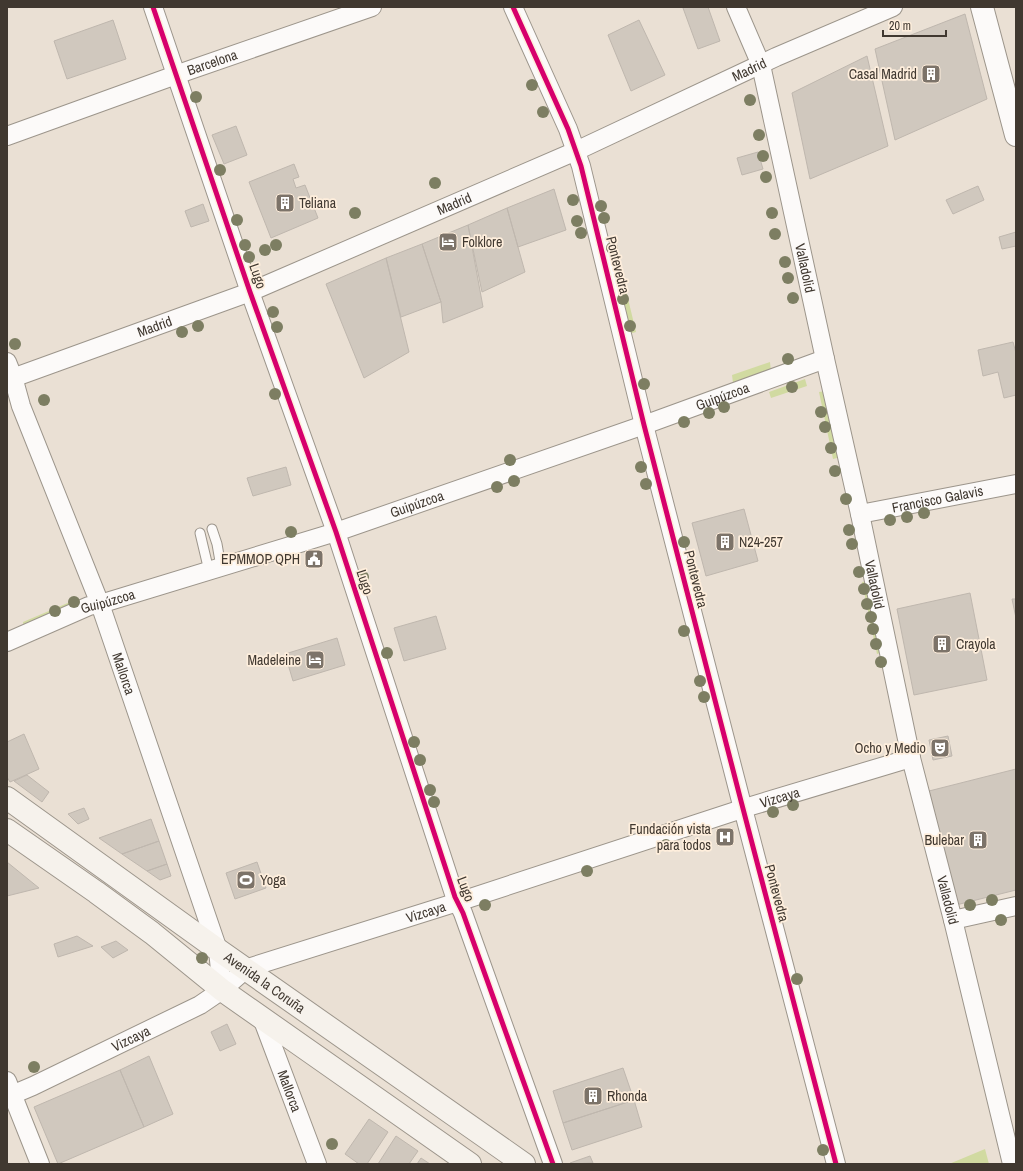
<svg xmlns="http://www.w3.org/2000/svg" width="1023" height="1171" viewBox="0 0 1023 1171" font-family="'Archivo Narrow',sans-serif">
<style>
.green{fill:#d1daa1}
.building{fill:#d0c8be;stroke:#bfb7ae}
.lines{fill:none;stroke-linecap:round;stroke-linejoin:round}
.service-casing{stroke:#9c958b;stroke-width:11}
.minor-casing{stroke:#9c958b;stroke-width:20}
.tertiary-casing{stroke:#9c958b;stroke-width:24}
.secondary-casing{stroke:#9c958b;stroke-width:24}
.service{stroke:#fcfaf9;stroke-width:9}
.minor{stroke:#fcfaf9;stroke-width:18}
.tertiary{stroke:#fcfaf9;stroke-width:22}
.secondary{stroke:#f6f2ec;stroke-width:22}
.cycleway-casing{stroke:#feeedc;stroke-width:8}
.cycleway{stroke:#d6006c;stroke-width:5}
.tree{fill:#7d7e62}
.labels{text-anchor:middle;stroke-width:3.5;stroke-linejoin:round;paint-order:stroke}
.street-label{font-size:14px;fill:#403830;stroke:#feeedc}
.poi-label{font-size:14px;fill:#403830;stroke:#feeedc;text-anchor:end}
</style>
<rect width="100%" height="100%" fill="#eae0d4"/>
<path class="green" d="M 624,282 L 636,332 L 629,334 L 616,285 Z
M 770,362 L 771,371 L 733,383 L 732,375 Z
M 805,379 L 807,386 L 771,398 L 769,392 Z
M 825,391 L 841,457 L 833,459 L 819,392 Z
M 868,581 L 883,652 L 877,654 L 862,582 Z
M 77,599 L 80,605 L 24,630 L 23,622 Z
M 985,1149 L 989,1164 L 949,1164 Z"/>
<path class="building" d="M 686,7 L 708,7 L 720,41 L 698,49 L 683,8 Z
M 965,14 L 987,99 L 895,140 L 875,49 Z
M 113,20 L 126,59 L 67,79 L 54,41 Z
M 639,20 L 665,75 L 631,91 L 608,35 Z
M 867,56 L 888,146 L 810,179 L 792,93 Z
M 236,126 L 247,155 L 224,164 L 212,135 Z
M 758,152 L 763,169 L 742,175 L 737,158 Z
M 294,164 L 299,177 L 293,179 L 296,188 L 305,185 L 318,218 L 271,238 L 249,182 Z
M 978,186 L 984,200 L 953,214 L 946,200 Z
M 554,189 L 566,230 L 518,247 L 507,208 Z
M 203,204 L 209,221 L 191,227 L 185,211 Z
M 507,208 L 525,272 L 482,292 L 468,225 Z
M 468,225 L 483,307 L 443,323 L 441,302 L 422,244 Z
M 1016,232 L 1016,246 L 1002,249 L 999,237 Z
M 422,244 L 441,302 L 401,317 L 386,258 Z
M 386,258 L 409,352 L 364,378 L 326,284 Z
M 1013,342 L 1016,353 L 1016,395 L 1004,398 L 998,372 L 983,376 L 978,350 Z
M 286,467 L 291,485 L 253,496 L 247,478 Z
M 744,509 L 758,561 L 706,576 L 692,523 Z
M 970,593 L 987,680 L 914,695 L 897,609 Z
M 1012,599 L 1016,599 L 1016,618 Z
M 436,616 L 446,649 L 404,661 L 394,628 Z
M 337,638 L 345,665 L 293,681 L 285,654 Z
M 24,734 L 39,769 L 10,782 L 7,777 L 7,742 Z
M 948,736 L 952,756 L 933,760 L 929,740 Z
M 1016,769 L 1016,890 L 956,905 L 929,791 Z
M 27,775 L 49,792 L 42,802 L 14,781 Z
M 84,808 L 89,819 L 78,824 L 68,814 Z
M 151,819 L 159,841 L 122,854 L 99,838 Z
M 159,841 L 167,864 L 147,871 L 122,854 Z
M 7,862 L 39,888 L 7,896 Z
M 257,862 L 266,888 L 235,899 L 226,873 Z
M 167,864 L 171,876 L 160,880 L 147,871 Z
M 77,936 L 93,946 L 58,957 L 54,944 Z
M 116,941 L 128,950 L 113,958 L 101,947 Z
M 227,1024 L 236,1044 L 220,1051 L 211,1032 Z
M 149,1056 L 173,1114 L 144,1127 L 120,1070 Z
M 623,1068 L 634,1100 L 563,1123 L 553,1091 Z
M 120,1070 L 144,1127 L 58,1164 L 34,1107 Z
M 634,1100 L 642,1127 L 572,1150 L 563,1123 Z
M 369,1119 L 388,1132 L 367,1164 L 359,1164 L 345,1154 Z
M 396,1136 L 418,1151 L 409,1164 L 378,1164 Z
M 590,1156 L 593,1163 L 570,1164 L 570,1163 Z
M 421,1158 L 430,1164 L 417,1164 Z"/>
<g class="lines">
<g class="service-casing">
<path id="service" d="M 212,529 L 217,544 L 221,567
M 200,533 L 209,571"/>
</g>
<g class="minor-casing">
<g id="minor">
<path d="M 153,7 L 250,292 L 336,532 L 455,897 L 463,913 L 553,1164"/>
<path d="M 513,7 L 568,129 L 581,166 L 644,425 L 741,801 L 836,1164"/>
<path id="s1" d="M 736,7 L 761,65 L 825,359 L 860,514 L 911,758 L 953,920 L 1012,1164"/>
<path id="s2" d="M 7,136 L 187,71 L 372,7"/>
<path id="s3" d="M 7,362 L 13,377 L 21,406 L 100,604 L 216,944 L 218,950 L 222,990"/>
<path id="s4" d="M 7,380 L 250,292 L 576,151 L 776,57 L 893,7"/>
<path id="s5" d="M 860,514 L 1016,484"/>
<path id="s6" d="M 7,642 L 89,606 L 100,604 L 336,532 L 644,425 L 825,359"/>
<path d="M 953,920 L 1016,906"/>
<path id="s7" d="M 262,1018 L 317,1164"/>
<path d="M 7,1081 L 40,1164"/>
<path id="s8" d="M 7,1097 L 33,1086 L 200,1005 L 222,990 L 246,969 L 251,967 L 464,900 L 751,806 L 911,758"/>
</g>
</g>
<g class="tertiary-casing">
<path id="tertiary" d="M 982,7 L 1016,135"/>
</g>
<g class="secondary-casing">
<g id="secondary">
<path id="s9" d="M 7,798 L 214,947 L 524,1164"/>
<path d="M 7,830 L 96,892 L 152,933 L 222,990 L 470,1164"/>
</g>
</g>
<use href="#service" class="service"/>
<use href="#minor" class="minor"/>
<use href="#tertiary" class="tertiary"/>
<use href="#secondary" class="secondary"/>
<g class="cycleway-casing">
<path id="cycleway" d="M 153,7 L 250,292 L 336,532 L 455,897 L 463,913 L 553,1164
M 513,7 L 568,129 L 581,166 L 644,425 L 741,801 L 836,1164"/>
</g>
<use href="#cycleway" class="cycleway"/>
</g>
<g class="tree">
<circle cx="532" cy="85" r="6"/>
<circle cx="196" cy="97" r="6"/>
<circle cx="750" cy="100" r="6"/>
<circle cx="543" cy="112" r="6"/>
<circle cx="759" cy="135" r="6"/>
<circle cx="763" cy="156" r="6"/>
<circle cx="220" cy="170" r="6"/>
<circle cx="766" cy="177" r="6"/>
<circle cx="435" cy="183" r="6"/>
<circle cx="573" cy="200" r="6"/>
<circle cx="601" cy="206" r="6"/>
<circle cx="355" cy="213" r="6"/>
<circle cx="772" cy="213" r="6"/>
<circle cx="604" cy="218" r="6"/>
<circle cx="237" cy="220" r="6"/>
<circle cx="577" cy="221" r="6"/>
<circle cx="581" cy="233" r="6"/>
<circle cx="775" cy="234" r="6"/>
<circle cx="245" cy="245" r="6"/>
<circle cx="276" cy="245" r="6"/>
<circle cx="612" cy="248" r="6"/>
<circle cx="265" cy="250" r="6"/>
<circle cx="249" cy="257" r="6"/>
<circle cx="785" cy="262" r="6"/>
<circle cx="788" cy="278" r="6"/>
<circle cx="793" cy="298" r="6"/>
<circle cx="623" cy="299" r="6"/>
<circle cx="273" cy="312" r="6"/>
<circle cx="198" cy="326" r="6"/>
<circle cx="630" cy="326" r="6"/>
<circle cx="277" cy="327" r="6"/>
<circle cx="182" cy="332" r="6"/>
<circle cx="15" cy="344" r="6"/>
<circle cx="788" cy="359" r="6"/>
<circle cx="644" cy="384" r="6"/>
<circle cx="792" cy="387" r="6"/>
<circle cx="275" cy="394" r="6"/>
<circle cx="44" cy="400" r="6"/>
<circle cx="724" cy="407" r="6"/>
<circle cx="821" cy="412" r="6"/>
<circle cx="709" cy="413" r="6"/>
<circle cx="684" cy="422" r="6"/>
<circle cx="825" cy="427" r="6"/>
<circle cx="831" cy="448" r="6"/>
<circle cx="510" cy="460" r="6"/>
<circle cx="641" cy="467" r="6"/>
<circle cx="835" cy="471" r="6"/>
<circle cx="514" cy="481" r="6"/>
<circle cx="646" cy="484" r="6"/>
<circle cx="497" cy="487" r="6"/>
<circle cx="846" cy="499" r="6"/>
<circle cx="924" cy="513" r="6"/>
<circle cx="907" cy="517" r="6"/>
<circle cx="890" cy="520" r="6"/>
<circle cx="849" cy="530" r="6"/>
<circle cx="291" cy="532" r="6"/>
<circle cx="684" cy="542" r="6"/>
<circle cx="852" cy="544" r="6"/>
<circle cx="859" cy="572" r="6"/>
<circle cx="363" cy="577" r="6"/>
<circle cx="864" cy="589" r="6"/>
<circle cx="74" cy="602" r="6"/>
<circle cx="867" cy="604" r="6"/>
<circle cx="55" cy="611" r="6"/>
<circle cx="871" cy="617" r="6"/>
<circle cx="873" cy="629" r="6"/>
<circle cx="684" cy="631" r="6"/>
<circle cx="876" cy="644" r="6"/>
<circle cx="387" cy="653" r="6"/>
<circle cx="881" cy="662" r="6"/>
<circle cx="700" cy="681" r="6"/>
<circle cx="704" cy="697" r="6"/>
<circle cx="414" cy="742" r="6"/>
<circle cx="420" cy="760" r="6"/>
<circle cx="430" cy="790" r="6"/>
<circle cx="434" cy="802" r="6"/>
<circle cx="793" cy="805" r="6"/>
<circle cx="773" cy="812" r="6"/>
<circle cx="666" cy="845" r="6"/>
<circle cx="587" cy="871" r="6"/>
<circle cx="992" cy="900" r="6"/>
<circle cx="485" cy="905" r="6"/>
<circle cx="970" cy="905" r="6"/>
<circle cx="1001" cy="920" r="6"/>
<circle cx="202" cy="958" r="6"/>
<circle cx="797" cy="979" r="6"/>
<circle cx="34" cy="1067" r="6"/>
<circle cx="332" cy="1144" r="6"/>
<circle cx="823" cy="1150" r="6"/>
</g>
<defs>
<g id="building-square" transform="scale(1)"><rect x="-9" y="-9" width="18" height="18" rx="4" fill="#7c7369" stroke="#feeedc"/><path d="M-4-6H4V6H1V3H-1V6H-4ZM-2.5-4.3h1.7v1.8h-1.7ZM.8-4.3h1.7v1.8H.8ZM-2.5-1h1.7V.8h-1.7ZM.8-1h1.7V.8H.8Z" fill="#fff"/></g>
<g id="hotel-square" transform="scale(1)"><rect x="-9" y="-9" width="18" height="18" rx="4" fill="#7c7369" stroke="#feeedc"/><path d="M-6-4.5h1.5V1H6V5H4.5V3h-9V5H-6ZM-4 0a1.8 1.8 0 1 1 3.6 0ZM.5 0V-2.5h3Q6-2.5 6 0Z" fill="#fff"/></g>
<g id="civic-square" transform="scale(1)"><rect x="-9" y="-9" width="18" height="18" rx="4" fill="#7c7369" stroke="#feeedc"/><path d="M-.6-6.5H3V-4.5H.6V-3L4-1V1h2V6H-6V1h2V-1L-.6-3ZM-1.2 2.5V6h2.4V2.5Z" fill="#fff"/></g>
<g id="theatre-square" transform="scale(1)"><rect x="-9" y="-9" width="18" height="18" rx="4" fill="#7c7369" stroke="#feeedc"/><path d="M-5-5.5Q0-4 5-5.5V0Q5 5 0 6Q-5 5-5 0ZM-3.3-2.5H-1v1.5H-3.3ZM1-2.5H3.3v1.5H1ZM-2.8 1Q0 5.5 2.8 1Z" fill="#fff"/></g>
<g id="hospital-square" transform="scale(1)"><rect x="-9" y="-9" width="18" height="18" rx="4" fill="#7c7369" stroke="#feeedc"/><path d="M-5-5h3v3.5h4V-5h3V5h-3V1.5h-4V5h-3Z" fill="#fff"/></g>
<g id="stadium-square" transform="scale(1)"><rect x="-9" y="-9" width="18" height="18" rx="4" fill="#7c7369" stroke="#feeedc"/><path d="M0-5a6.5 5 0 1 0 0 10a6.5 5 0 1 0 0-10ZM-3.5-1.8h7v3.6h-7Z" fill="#fff"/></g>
</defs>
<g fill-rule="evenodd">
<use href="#building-square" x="931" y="74"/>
<use href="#building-square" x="285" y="203"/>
<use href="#hotel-square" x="448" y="242"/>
<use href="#building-square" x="725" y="542"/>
<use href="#civic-square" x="314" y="559"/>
<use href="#building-square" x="942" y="644"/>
<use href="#hotel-square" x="315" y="660"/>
<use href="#theatre-square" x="940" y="748"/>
<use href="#hospital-square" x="725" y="837"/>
<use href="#building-square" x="978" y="840"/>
<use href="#stadium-square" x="246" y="880"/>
<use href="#building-square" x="593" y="1096"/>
</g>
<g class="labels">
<g class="street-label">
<text dy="5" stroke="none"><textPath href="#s2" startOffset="218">Barcelona</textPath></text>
<text dy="5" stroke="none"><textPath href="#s4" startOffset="805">Madrid</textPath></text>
<text dy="5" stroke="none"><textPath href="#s4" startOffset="481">Madrid</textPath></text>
<text transform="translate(618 265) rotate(76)" y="5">Pontevedra</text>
<text dy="5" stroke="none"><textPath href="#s1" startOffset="271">Valladolid</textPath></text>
<text transform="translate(258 276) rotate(71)" y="5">Lugo</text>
<text dy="5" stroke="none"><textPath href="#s4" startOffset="157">Madrid</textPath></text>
<text dy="5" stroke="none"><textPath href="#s6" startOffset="757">Guipúzcoa</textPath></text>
<text dy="5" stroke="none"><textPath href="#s5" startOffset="79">Francisco Galavis</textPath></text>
<text dy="5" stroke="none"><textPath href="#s6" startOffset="433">Guipúzcoa</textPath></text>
<text transform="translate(696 579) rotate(76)" y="5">Pontevedra</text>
<text transform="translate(365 582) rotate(72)" y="5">Lugo</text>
<text dy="5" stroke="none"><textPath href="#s1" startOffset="595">Valladolid</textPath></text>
<text dy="5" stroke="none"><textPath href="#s6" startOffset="109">Guipúzcoa</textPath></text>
<text dy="5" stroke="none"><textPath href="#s3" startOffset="333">Mallorca</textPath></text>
<text dy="5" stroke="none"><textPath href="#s8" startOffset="833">Vizcaya</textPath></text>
<text transform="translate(466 889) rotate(69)" y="5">Lugo</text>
<text transform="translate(777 893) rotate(75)" y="5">Pontevedra</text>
<text dy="5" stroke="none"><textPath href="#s1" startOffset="919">Valladolid</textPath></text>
<text dy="5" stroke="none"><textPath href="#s8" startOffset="461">Vizcaya</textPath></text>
<text dy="5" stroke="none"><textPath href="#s9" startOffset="317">Avenida la Coruña</textPath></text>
<text dy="5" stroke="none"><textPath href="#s8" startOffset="137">Vizcaya</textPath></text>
<text dy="5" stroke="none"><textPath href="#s7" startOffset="78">Mallorca</textPath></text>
</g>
<g class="poi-label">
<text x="917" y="79">Casal Madrid</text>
<text x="299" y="208" text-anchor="start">Teliana</text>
<text x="462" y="247" text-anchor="start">Folklore</text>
<text x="739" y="547" text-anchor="start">N24-257</text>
<text x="300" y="564">EPMMOP QPH</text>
<text x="956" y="649" text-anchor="start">Crayola</text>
<text x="301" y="665">Madeleine</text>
<text x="926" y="753">Ocho y Medio</text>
<text x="711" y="834">Fundación vista<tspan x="711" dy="16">para todos</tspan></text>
<text x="964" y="845">Bulebar</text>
<text x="260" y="885" text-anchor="start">Yoga</text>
<text x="607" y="1101" text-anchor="start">Rhonda</text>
</g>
</g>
<rect width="1023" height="1171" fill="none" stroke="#403830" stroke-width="16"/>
<path d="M883 30v6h63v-6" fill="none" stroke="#403830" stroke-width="2"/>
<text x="889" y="30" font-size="12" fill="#403830" stroke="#feeedc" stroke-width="3" paint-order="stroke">20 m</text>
</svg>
